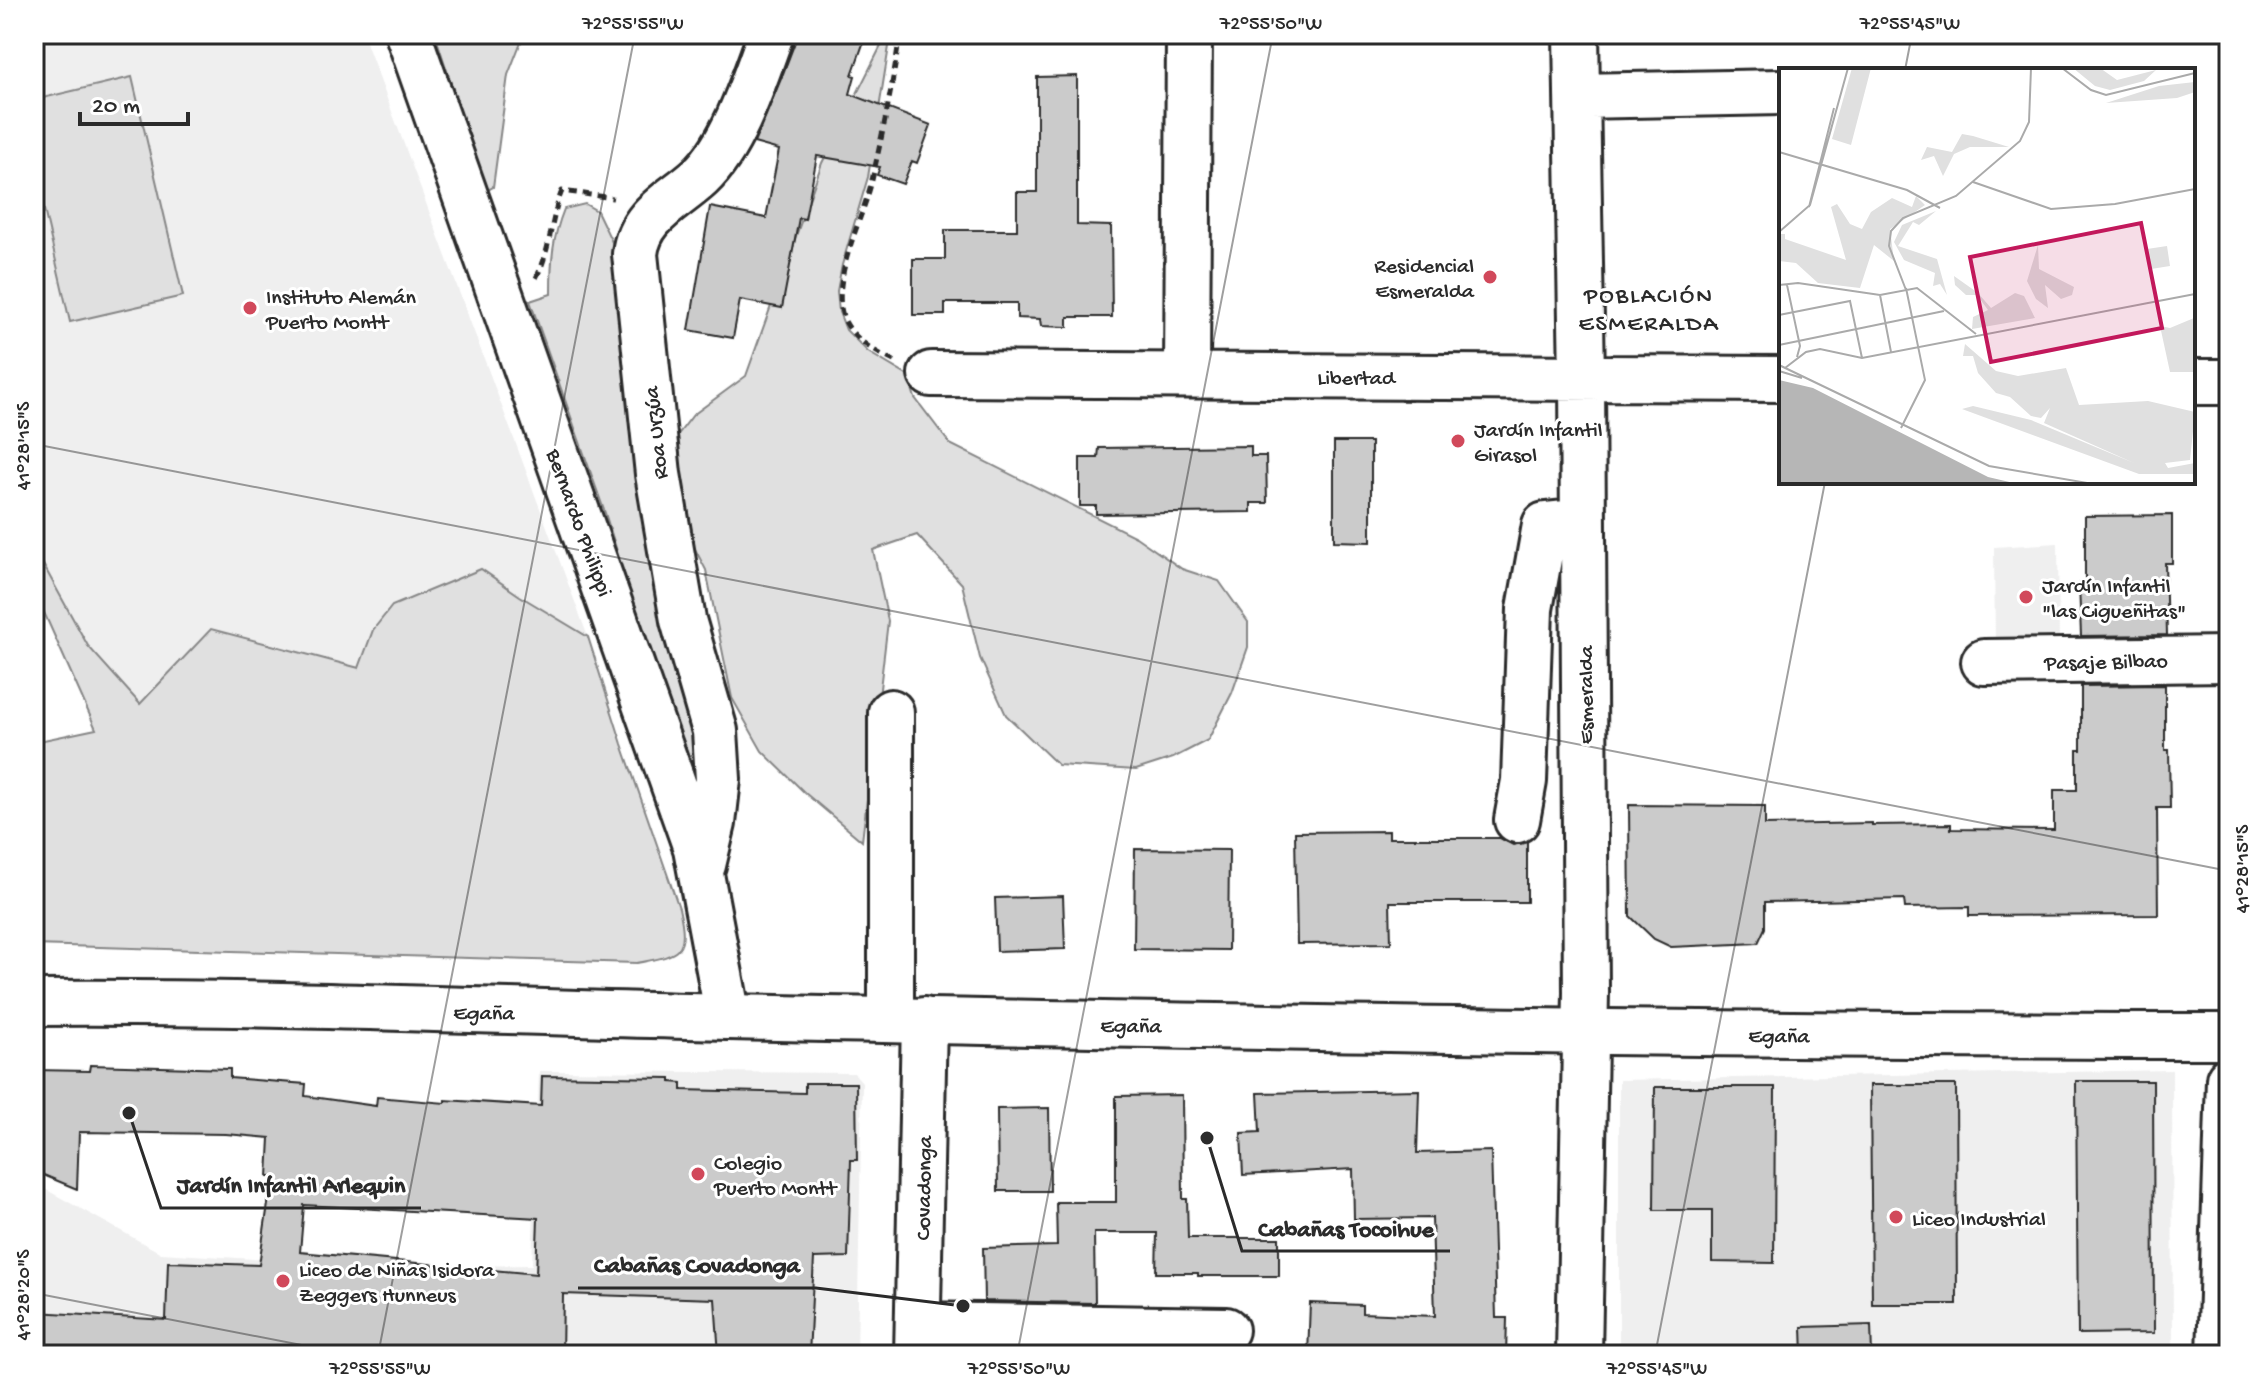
<svg xmlns="http://www.w3.org/2000/svg" width="2263" height="1389" viewBox="0 0 2263 1389" font-family="'Gochi Hand',sans-serif">
<style>
.built{fill:#efefef}
.green{fill:#e0e0e0;stroke:#868686;stroke-width:2}
.building{fill:#cbcbcb;stroke:#2b2b2b;stroke-width:2;fill-rule:evenodd}
.lines{fill:none;stroke-linecap:round;stroke-linejoin:round}
.minor-casing{stroke:#2b2b2b;stroke-width:50}
.major-casing{stroke:#2b2b2b;stroke-width:50}
.path{stroke:#2b2b2b;stroke-width:5;stroke-dasharray:8 6;stroke-linecap:butt}
.minor{stroke:#fff;stroke-width:44}
.major{stroke:#fff;stroke-width:44}
.ticks{fill:none;stroke:#2b2b2b;stroke-width:2;stroke-opacity:0.45}
.poi-dot{fill:#d1495b;stroke:#fff;stroke-width:3}
.labels{text-anchor:middle;stroke-width:6;stroke-linejoin:round;paint-order:stroke}
.poi-label{font-size:22px;fill:#2b2b2b;stroke:#fff;text-anchor:start}
.street-label{font-size:22px;fill:#2b2b2b;stroke:#fff}
.neighbourhood-label{font-size:24px;letter-spacing:2px;fill:#2b2b2b;stroke:#fff}
.inset-road{fill:none;stroke:#aaa;stroke-width:2}
.view{fill:#c2185b;fill-opacity:0.15;stroke:#c2185b;stroke-width:4}
.inset-edge{fill:none;stroke:#2b2b2b;stroke-width:4}
.leader{fill:none;stroke:#2b2b2b;stroke-width:3}
.callout-dot{fill:#2b2b2b;stroke:#fff;stroke-width:3}
.callout-label{font-size:24px;text-anchor:middle;font-weight:bold;fill:#2b2b2b;stroke:#fff;stroke-width:6;stroke-linejoin:round;paint-order:stroke}
.neatline{fill:none;stroke:#2b2b2b;stroke-width:3}
.ticks-label{font-size:20px;text-anchor:middle;fill:#2b2b2b}
</style>
<rect width="100%" height="100%" fill="#fff"/>
<filter id="ink" filterUnits="userSpaceOnUse"><feTurbulence type="fractalNoise" baseFrequency=".0125" numOctaves="2"/><feDisplacementMap in="SourceGraphic" scale="16" xChannelSelector="R" yChannelSelector="G"/><feConvolveMatrix kernelMatrix="1 2 1 2 8 2 1 2 1" color-interpolation-filters="sRGB"/></filter>
<g filter="url(#ink)">
<path class="built" d="M 44,34 L 361,34 L 364,37 L 588,637 L 520,596 L 481,569 L 373,630 L 359,668 L 211,629 L 140,705 L 88,646 L 36,553 L 34,543 L 34,74 Z
M 2058,543 L 2059,646 L 1995,648 L 1994,547 Z
M 2172,1070 L 2173,1355 L 1619,1355 L 1619,1080 Z
M 539,1071 L 854,1073 L 862,1082 L 857,1355 L 34,1355 L 34,1183 L 161,1253 L 373,1267 L 532,1265 Z"/>
<path class="green" d="M 435,34 L 524,34 L 508,75 L 493,187 L 484,192 L 480,172 Z
M 887,34 L 891,34 L 868,177 L 842,265 L 837,291 L 839,312 L 846,330 L 868,352 L 908,376 L 915,398 L 950,444 L 1136,537 L 1182,569 L 1219,581 L 1248,622 L 1248,647 L 1232,693 L 1208,740 L 1173,758 L 1136,770 L 1058,765 L 1006,715 L 980,658 L 962,584 L 917,535 L 873,550 L 888,621 L 862,841 L 805,793 L 762,751 L 732,698 L 706,570 L 684,528 L 667,449 L 693,415 L 746,376 L 822,163 Z
M 132,77 L 183,296 L 70,322 L 34,166 L 34,100 Z
M 585,204 L 597,211 L 612,242 L 621,271 L 701,753 L 696,804 L 605,513 L 530,301 L 551,294 C 551,262 552,239 564,209 Z
M 34,548 L 88,646 L 140,704 L 211,629 L 359,668 L 373,630 L 392,606 L 481,569 L 520,596 L 588,637 L 622,744 L 679,908 C 690,955 678,955 637,963 L 34,945 L 34,742 L 96,729 L 34,590 Z"/>
<path class="building" d="M 795,34 L 844,34 L 864,41 L 852,75 L 855,76 L 850,94 L 931,125 L 917,163 L 912,161 L 903,184 L 877,175 L 880,167 L 817,156 L 805,219 L 799,218 L 782,308 L 740,300 L 733,338 L 689,330 L 710,207 L 766,218 L 779,150 L 754,143 L 781,79 L 795,42 Z
M 1077,76 L 1077,225 L 1111,226 L 1112,317 L 1068,317 L 1068,327 L 1041,326 L 1040,319 L 1017,318 L 1017,303 L 945,303 L 945,315 L 913,315 L 913,259 L 945,259 L 945,230 L 1017,230 L 1017,192 L 1037,192 L 1037,77 Z
M 1334,442 L 1371,442 L 1371,542 L 1334,541 Z
M 1251,446 L 1251,456 L 1266,456 L 1267,503 L 1251,503 L 1251,512 L 1096,514 L 1096,506 L 1080,506 L 1080,458 L 1098,458 L 1099,448 Z
M 2172,515 L 2172,563 L 2165,563 L 2167,635 L 2081,636 L 2079,583 L 2085,583 L 2085,516 Z
M 2165,685 L 2165,750 L 2169,750 L 2170,808 L 2157,808 L 2158,915 L 1969,916 L 1969,907 L 1905,908 L 1904,899 L 1765,902 L 1765,928 L 1758,943 L 1671,947 L 1654,939 L 1630,916 L 1629,805 L 1765,806 L 1765,825 L 1872,823 L 1872,825 L 1951,824 L 1951,829 L 2054,830 L 2054,790 L 2077,790 L 2077,750 L 2081,750 L 2081,686 Z
M 1389,831 L 1389,838 L 1500,838 L 1513,845 L 1527,842 L 1527,902 L 1390,902 L 1391,943 L 1297,944 L 1295,832 Z
M 1135,849 L 1229,850 L 1228,950 L 1134,949 Z
M 1063,896 L 1065,949 L 997,951 L 995,898 Z
M 90,1065 L 230,1069 L 230,1078 L 306,1084 L 305,1096 L 376,1106 L 377,1097 L 445,1103 L 445,1100 L 541,1106 L 542,1076 L 671,1078 L 671,1082 L 682,1083 L 682,1090 L 805,1093 L 805,1083 L 856,1083 L 857,1160 L 851,1160 L 848,1257 L 814,1258 L 809,1355 L 719,1355 L 715,1299 L 563,1294 L 562,1355 L 35,1355 L 37,1312 L 166,1320 L 168,1262 L 259,1265 L 272,1177 L 268,1177 L 270,1138 L 226,1134 L 79,1132 L 77,1189 L 34,1171 L 34,1070 L 89,1071 ZM 304,1205 L 538,1218 L 536,1274 L 300,1252 Z
M 2076,1081 L 2153,1081 L 2154,1333 L 2078,1334 Z
M 1870,1085 L 1956,1085 L 1957,1304 L 1872,1304 Z
M 1655,1087 L 1775,1087 L 1774,1263 L 1712,1262 L 1712,1210 L 1654,1210 Z
M 1419,1090 L 1417,1153 L 1491,1151 L 1496,1318 L 1507,1318 L 1506,1355 L 1360,1352 L 1360,1355 L 1308,1355 L 1310,1303 L 1362,1305 L 1362,1313 L 1435,1316 L 1432,1218 L 1354,1219 L 1353,1169 L 1243,1175 L 1241,1133 L 1260,1132 L 1258,1093 Z
M 1182,1095 L 1183,1199 L 1187,1199 L 1188,1238 L 1279,1238 L 1279,1276 L 1198,1276 L 1198,1273 L 1156,1273 L 1157,1233 L 1094,1233 L 1095,1303 L 984,1301 L 983,1248 L 1057,1246 L 1056,1202 L 1116,1202 L 1116,1096 Z
M 1049,1108 L 1050,1191 L 998,1191 L 997,1109 Z
M 1871,1325 L 1872,1355 L 1803,1355 L 1802,1327 Z"/>
<g class="lines">
<g class="minor-casing">
<path id="minor" d="M 408,34 L 696,848 L 728,1017
M 1576,34 L 1582,378 L 1586,992 L 1579,1355
M 1578,96 L 1781,92
M 931,374 L 1781,379
M 1187,375 L 1189,34
M 2193,382 L 2229,382
M 1984,662 L 2229,659
M 1517,820 L 1524,781 L 1530,609 L 1545,525 L 1582,521
M 703,865 L 713,823 L 718,779 L 715,731 L 683,620 L 658,474 L 635,254 C 639,215 674,201 700,177 C 734,145 755,78 771,34
M 891,1020 L 891,712
M 919,1325 L 1226,1330
M 917,1355 L 924,1020
M 2220,1355 L 2229,1079"/>
</g>
<g class="major-casing">
<path id="major" d="M 34,1003 C 266,1001 497,1012 729,1017 C 1229,1027 1729,1036 2229,1036"/>
</g>
<path class="path" d="M 536,278 C 551,251 550,219 562,191 L 613,198
M 894,361 C 877,353 856,341 846,323 C 826,287 864,217 872,180 C 883,132 893,83 900,34"/>
<use href="#minor" class="minor"/>
<use href="#major" class="major"/>
</g>
</g>
<path class="ticks" d="M 1905,70 L 1912,34M 34,444 L 2229,871M 34,1293 L 353,1355M 378,1355 L 635,34M 1017,1355 L 1273,34M 1655,1355 L 1825,482"/>
<g class="poi-dot">
<circle cx="1490" cy="277" r="8"/>
<circle cx="250" cy="308" r="8"/>
<circle cx="1458" cy="441" r="8"/>
<circle cx="2026" cy="597" r="8"/>
<circle cx="698" cy="1174" r="8"/>
<circle cx="1896" cy="1217" r="8"/>
<circle cx="283" cy="1281" r="8"/>
</g>
<g class="labels">
<g class="poi-label">
<text x="1474" y="272" text-anchor="end">Residencial<tspan x="1474" dy="25">Esmeralda</tspan></text>
<text x="266" y="303">Instituto Alemán<tspan x="266" dy="25">Puerto Montt</tspan></text>
<text x="1474" y="436">Jardín Infantil<tspan x="1474" dy="25">Girasol</tspan></text>
<text x="2042" y="592">Jardín Infantil<tspan x="2042" dy="25">"las Cigueñitas"</tspan></text>
<text x="714" y="1169">Colegio<tspan x="714" dy="25">Puerto Montt</tspan></text>
<text x="1912" y="1225">Liceo Industrial</text>
<text x="299" y="1276">Liceo de Niñas Isidora<tspan x="299" dy="25">Zeggers Hunneus</tspan></text>
</g>
<g class="street-label">
<text x="1356" y="384">Libertad</text>
<text transform="translate(654 433) rotate(-96)" y="8">Roa Urzúa</text>
<text transform="translate(581 522) rotate(70)" y="8">Bernardo Philippi</text>
<text transform="translate(2106 660) rotate(-1)" y="8">Pasaje Bilbao</text>
<text transform="translate(1584 695) rotate(-90)" y="8">Esmeralda</text>
<text transform="translate(484 1011) rotate(1)" y="8">Egaña</text>
<text transform="translate(1131 1024) rotate(1)" y="8">Egaña</text>
<text transform="translate(1779 1034) rotate(1)" y="8">Egaña</text>
<text transform="translate(922 1188) rotate(-89)" y="8">Covadonga</text>
</g>
<g class="neighbourhood-label">
<text x="1649" y="302">POBLACIÓN<tspan x="1649" dy="28">ESMERALDA</tspan></text>
</g>
</g>
<g transform="translate(1779 68)">
<rect width="416" height="416" fill="#fff"/>
<path d="M 73,0 L 92,0 L 72,77 L 53,71 ZM 294,0 L 321,0 L 338,12 L 377,2 L 365,13 L 331,22 L 316,18 ZM 416,14 L 416,24 L 398,30 L 327,35 L 380,18 ZM 183,66 L 194,68 L 230,79 L 191,79 L 175,86 L 164,108 L 155,88 L 142,92 L 148,79 L 173,84 ZM 137,128 L 146,137 L 111,161 L 115,193 L 95,177 L 81,220 L 39,215 L 17,195 L 0,193 L 0,166 L 6,166 L 6,171 L 67,192 L 52,139 L 58,136 L 71,156 L 83,161 L 92,144 L 113,130 L 133,139 ZM 157,143 L 140,157 L 134,154 L 119,178 L 158,191 L 168,227 L 161,216 L 154,218 L 156,205 L 125,192 L 115,174 L 123,157 ZM 365,172 L 368,181 L 388,178 L 391,198 L 372,201 L 377,231 ZM 259,177 L 260,201 L 295,219 L 293,227 L 282,231 L 266,217 L 269,240 L 257,231 L 248,213 ZM 175,208 L 199,225 L 212,240 L 236,225 L 245,228 L 256,250 L 193,261 L 194,249 L 209,242 L 198,227 L 187,227 L 176,217 ZM 415,250 L 416,304 L 391,304 L 381,258 L 391,260 ZM 186,276 L 217,303 L 239,308 L 287,300 L 300,337 L 369,333 L 416,344 L 411,392 L 386,395 L 389,400 L 416,395 L 416,406 L 360,406 L 183,341 L 194,338 L 252,352 L 355,395 L 265,355 L 271,340 L 262,350 L 252,348 L 231,329 L 217,325 L 199,305 L 194,288 L 184,288 Z" fill="#e0e0e0"/>
<path d="M 0,312 L 34,320 L 209,409 L 239,416 L 0,416 Z" fill="#b6b6b6"/>
<path class="inset-road" d="M 283,0 L 312,22 L 327,27 L 416,5M 0,84 L 128,122 L 161,140M 194,114 L 272,141 L 336,136 L 416,121M 30,139 L 55,40M 0,164 L 31,137 L 69,0M 0,217 L 19,215 L 101,227 L 138,220 L 197,266M 8,217 L 21,278 L 18,289M 127,222 L 110,178 L 112,163 L 124,150 L 177,128 L 241,73 L 250,54 L 252,0M 101,227 L 112,284M 0,247 L 71,233 L 83,290M 0,277 L 165,243M 0,297 L 210,398 L 314,416M 6,300 L 27,284 L 41,281 L 83,290 L 416,226M 0,303 L 23,310M 122,360 L 146,312 L 127,220"/>
<path class="view" d="M 362,155 L 383,260 L 212,294 L 191,189 Z"/>
<rect width="416" height="416" class="inset-edge"/>
</g>
<path class="leader" d="M129 1113L161 1208H421M1207 1138L1242 1251H1450M963 1306L816 1288H578"/>
<g class="callout-dot">
<circle cx="129" cy="1113" r="8"/>
<circle cx="1207" cy="1138" r="8"/>
<circle cx="963" cy="1306" r="8"/>
</g>
<g class="callout-label">
<text x="291" y="1192">Jardín Infantil Arlequin</text>
<text x="1346" y="1236">Cabañas Tocoihue</text>
<text x="697" y="1272">Cabañas Covadonga</text>
</g>
<rect width="2263" height="1389" fill="none" stroke="#fff" stroke-width="88"/>
<path d="M80 112v12h108v-12" fill="none" stroke="#2b2b2b" stroke-width="4"/>
<text x="92" y="112" font-size="24" fill="#2b2b2b" stroke="#ffffff" stroke-width="6" paint-order="stroke">20 m</text>
<rect x="44" y="44" width="2175" height="1301" class="neatline"/>
<g class="ticks-label">
<text x="633" y="29">72°55'55"W</text>
<text x="1271" y="29">72°55'50"W</text>
<text x="1910" y="29">72°55'45"W</text>
<text transform="translate(22 446) rotate(-90)" y="7">41°28'15"S</text>
<text transform="translate(2241 869) rotate(-90)" y="7">41°28'15"S</text>
<text transform="translate(22 1295) rotate(-90)" y="7">41°28'20"S</text>
<text x="380" y="1374">72°55'55"W</text>
<text x="1019" y="1374">72°55'50"W</text>
<text x="1657" y="1374">72°55'45"W</text>
</g>
</svg>
